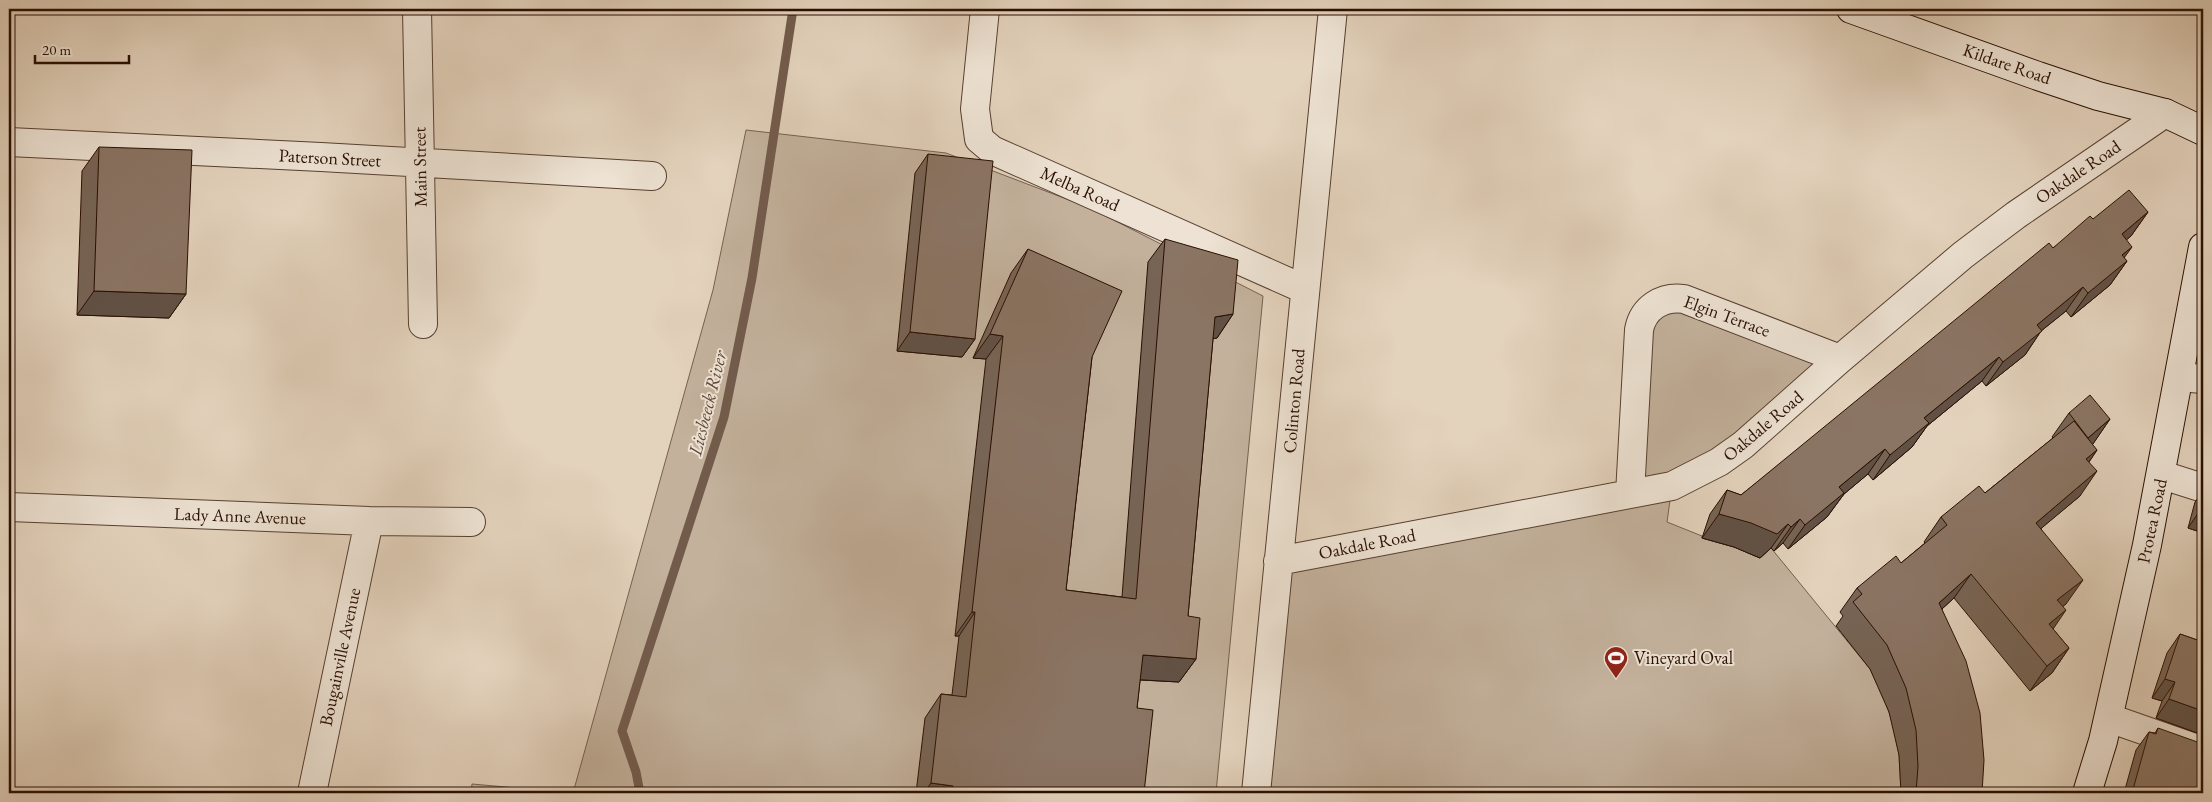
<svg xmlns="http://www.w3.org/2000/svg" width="2212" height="802" viewBox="0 0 2212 802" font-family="'EB Garamond',serif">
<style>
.green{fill:#c3b19c;stroke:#76604f}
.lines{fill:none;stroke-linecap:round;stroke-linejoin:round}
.stream{stroke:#735b4c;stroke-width:9}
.street-casing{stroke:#583f30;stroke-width:30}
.secondary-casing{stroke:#290e02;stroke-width:30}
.street{stroke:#ede2d3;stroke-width:28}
.secondary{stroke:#ede2d3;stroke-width:28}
.wall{fill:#776455;stroke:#290e02}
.shaded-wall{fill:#615145;stroke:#290e02}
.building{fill:#8a7463;stroke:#290e02}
.labels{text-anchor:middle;stroke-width:4;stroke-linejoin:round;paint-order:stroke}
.street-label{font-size:18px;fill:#290e02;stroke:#ede2d3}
.poi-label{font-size:18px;fill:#290e02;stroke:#ede2d3;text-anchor:start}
.water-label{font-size:19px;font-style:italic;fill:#604839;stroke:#ede2d3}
</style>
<rect width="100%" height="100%" fill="#e3d2bc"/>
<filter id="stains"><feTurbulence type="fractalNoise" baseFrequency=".004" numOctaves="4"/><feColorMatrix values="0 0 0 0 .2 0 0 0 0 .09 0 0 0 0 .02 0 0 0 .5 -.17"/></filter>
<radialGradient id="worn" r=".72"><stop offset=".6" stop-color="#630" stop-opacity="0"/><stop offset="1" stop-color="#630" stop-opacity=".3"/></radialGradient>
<path class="green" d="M 746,130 L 946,153 L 1090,208 L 1263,296 L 1216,793 L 471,793 L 472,784 L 573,793 L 713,290 Z
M 1661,301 L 1840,359 L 1672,486 L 1667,522 L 1702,536 L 1702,538 L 1734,547 L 1760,558 L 1771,548 L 1870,669 L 1883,695 L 1892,721 L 1899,755 L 1901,793 L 1256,793 L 1278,561 L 1630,494 L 1639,330 Z"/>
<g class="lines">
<path class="stream" d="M 640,793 L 636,772 L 622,731 L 724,417 L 752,278 L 793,9"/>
<g class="street-casing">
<path id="street" d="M 417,9 L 423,324
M 985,9 L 975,109 L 979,139 L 992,150 L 1304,289
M 9,142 L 321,157 L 652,176
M 2179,377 L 2203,379
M 2162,475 L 2203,488
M 1630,494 L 1639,330 C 1643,308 1662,296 1684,299 L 1840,359
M 9,507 L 369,521 L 471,522
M 1278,561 L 1672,486 L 1719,462 L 1743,445 L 1840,359 L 1963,255 L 2016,215 L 2165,113
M 2109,718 L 2203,751
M 312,793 L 369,521
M 1256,793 L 1333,9"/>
</g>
<g class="secondary-casing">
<path id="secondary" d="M 1851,9 L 2038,76 L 2098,96 L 2165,113 L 2203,131
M 2087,793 L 2103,741 L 2147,545 L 2203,247"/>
</g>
<use href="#street" class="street"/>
<use href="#secondary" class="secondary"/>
</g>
<path class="wall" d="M 99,147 L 186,294 L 169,318 L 77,315 L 82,171 Z
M 928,154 L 975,339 L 962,357 L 897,351 L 915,173 Z
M 2148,212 L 2131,236 L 2126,240 L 2124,258 L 2127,261 L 2110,285 L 2071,317 L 2066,311 L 2041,331 L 2025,355 L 1986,386 L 1982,381 L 1927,426 L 1912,447 L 1873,480 L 1868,474 L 1844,494 L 1827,517 L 1788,549 L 1783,543 L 1774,551 L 1771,548 L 1760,558 L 1734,547 L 1702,538 L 1710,514 L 1727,490 L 1741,495 L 2053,248 L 2093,219 Z
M 1165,239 L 1233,314 L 1217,338 L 1213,338 L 1188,616 L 1196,659 L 1179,682 L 1140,680 L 1137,708 L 1144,793 L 916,793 L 925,718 L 941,694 L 952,695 L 959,636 L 955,636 L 986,359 L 973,358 L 1011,273 L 1028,249 L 1092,357 L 1066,590 L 1122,597 L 1148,262 Z
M 2069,413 L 2110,419 L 2092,445 L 2097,450 L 2089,462 L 2080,496 L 2041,528 L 2066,604 L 2063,606 L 2053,629 L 2069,648 L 2052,673 L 2030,691 L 1954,598 L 1942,609 L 1982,793 L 1901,793 L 1899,755 L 1889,712 L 1870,669 L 1836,626 L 1843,616 L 1840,612 L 1857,588 L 1901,563 L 1925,543 L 1924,542 L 1941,517 L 1985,493 L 2053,438 L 2052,437 Z
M 2203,491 L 2203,533 L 2188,528 L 2195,502 Z
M 2180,634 L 2203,642 L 2203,735 L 2156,718 L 2162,701 L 2152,698 L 2167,653 Z
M 2158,728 L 2203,793 L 2124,793 L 2136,750 L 2149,732 L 2155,733 Z"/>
<path class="shaded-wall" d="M 2148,212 L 2131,236 L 2105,258 L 2122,234 Z
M 2132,247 L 2116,269 L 2127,261 L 2110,285 L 2071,317 L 2088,293 L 2122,255 Z
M 2083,287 L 2066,311 L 2041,331 L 2025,355 L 1986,386 L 2003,362 L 2037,325 Z
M 94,291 L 186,294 L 169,318 L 77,315 Z
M 1233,314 L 1217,338 L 1198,341 L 1215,317 Z
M 910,332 L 975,339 L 962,357 L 897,351 Z
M 990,334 L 1003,336 L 986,359 L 973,358 Z
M 1999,357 L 1982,381 L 1927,426 L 1912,447 L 1873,480 L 1890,455 L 1924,418 Z
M 2110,419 L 2093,444 L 2071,462 L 2088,438 Z
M 1885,449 L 1868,474 L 1844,494 L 1827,517 L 1788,549 L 1805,525 L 1839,487 Z
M 2097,450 L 2080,475 L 2086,459 Z
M 2097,471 L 2080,496 L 2019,547 L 2036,523 Z
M 2201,509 L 2203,510 L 2203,533 L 2188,528 Z
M 1719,514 L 1788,524 L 1771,548 L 1760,558 L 1734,547 L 1702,538 Z
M 1800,519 L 1783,543 L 1774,551 L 1791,527 Z
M 1971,574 L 1954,598 L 1922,627 L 1939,603 Z
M 2083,580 L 2066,604 L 2040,624 L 2057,600 Z
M 2066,610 L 2049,635 L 2049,624 Z
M 972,612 L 975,612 L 959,636 L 955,636 Z
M 2069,648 L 2052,673 L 2030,691 L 2047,666 Z
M 1143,655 L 1196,659 L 1179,682 L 1126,679 Z
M 2165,679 L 2175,682 L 2162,701 L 2152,698 Z
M 2169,699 L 2203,711 L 2203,735 L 2156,718 Z
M 931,783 L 953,786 L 948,793 L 924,793 Z"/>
<path class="building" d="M 99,147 L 192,150 L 186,294 L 94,291 Z
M 928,154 L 993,161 L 975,339 L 910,332 Z
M 2129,190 L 2148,212 L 2122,234 L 2132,247 L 2122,255 L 2127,261 L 2088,293 L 2083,287 L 2037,325 L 2042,331 L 2003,362 L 1999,357 L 1924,418 L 1929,423 L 1890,455 L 1885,449 L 1839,487 L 1844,493 L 1805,525 L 1800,519 L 1791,527 L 1788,524 L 1777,534 L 1751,523 L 1719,514 L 1727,490 L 1741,495 L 2049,243 L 2053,248 L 2090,216 L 2093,219 Z
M 1165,239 L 1238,260 L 1233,314 L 1215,317 L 1188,616 L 1200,618 L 1196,659 L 1143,655 L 1137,708 L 1153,710 L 1144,793 L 952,793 L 953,786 L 931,783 L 941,694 L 966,697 L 975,612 L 972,612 L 1003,336 L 990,334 L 1028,249 L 1122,291 L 1092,357 L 1066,590 L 1136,599 Z
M 2090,395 L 2110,419 L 2088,438 L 2069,413 Z
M 2074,421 L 2097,450 L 2086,459 L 2097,471 L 2036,523 L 2083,580 L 2057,600 L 2066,610 L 2049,624 L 2069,648 L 2047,666 L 1971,574 L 1939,603 L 1966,661 L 1980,713 L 1984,760 L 1982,793 L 1916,793 L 1918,766 L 1916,730 L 1906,688 L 1887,645 L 1853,602 L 1862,594 L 1857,588 L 1896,556 L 1901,563 L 1947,525 L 1941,517 L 1979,486 L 1985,493 Z
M 2203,500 L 2203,510 L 2201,509 Z
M 2180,634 L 2203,642 L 2203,711 L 2169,699 L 2175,682 L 2165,679 Z
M 2158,728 L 2203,744 L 2203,793 L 2132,793 L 2149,732 L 2156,734 Z"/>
<defs>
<g id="stadium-pin" transform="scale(1.25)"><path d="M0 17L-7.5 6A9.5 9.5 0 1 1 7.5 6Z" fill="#8f2418" stroke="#ede2d3"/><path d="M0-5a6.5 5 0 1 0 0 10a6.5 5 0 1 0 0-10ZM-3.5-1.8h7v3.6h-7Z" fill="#fff"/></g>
</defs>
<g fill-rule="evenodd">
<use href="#stadium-pin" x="1616" y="658"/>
</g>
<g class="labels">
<g class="street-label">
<text transform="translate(2007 64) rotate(19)" y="6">Kildare Road</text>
<text transform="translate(330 158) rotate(3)" y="6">Paterson Street</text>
<text transform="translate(420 167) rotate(-91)" y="6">Main Street</text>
<text transform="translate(2078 172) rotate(-34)" y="6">Oakdale Road</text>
<text transform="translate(1080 189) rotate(24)" y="6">Melba Road</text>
<text transform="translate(1727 316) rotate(20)" y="6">Elgin Terrace</text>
<text transform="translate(1294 401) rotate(-85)" y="6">Colinton Road</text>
<text transform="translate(1763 426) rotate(-40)" y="6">Oakdale Road</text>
<text transform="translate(240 516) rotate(2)" y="6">Lady Anne Avenue</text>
<text transform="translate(2152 521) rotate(-78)" y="6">Protea Road</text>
<text transform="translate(1367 544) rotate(-11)" y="6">Oakdale Road</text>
<text transform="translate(340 657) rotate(-78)" y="6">Bougainville Avenue</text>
</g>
<g class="poi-label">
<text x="1634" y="664">Vineyard Oval</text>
</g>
<g class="water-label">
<text transform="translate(707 403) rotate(-76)" y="7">Liesbeeck River</text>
</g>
</g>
<rect width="2212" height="802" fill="none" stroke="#e3d2bc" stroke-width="30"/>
<rect x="10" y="10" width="2192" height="782" fill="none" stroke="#290e02" stroke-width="2.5"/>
<rect x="15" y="15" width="2182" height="772" fill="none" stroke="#290e02"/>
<path d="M35 55v8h94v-8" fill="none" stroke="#290e02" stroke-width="2.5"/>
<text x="42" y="55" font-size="15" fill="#290e02" stroke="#ede2d3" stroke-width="4" paint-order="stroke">20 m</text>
<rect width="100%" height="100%" filter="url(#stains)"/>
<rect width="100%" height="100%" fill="url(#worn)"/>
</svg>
